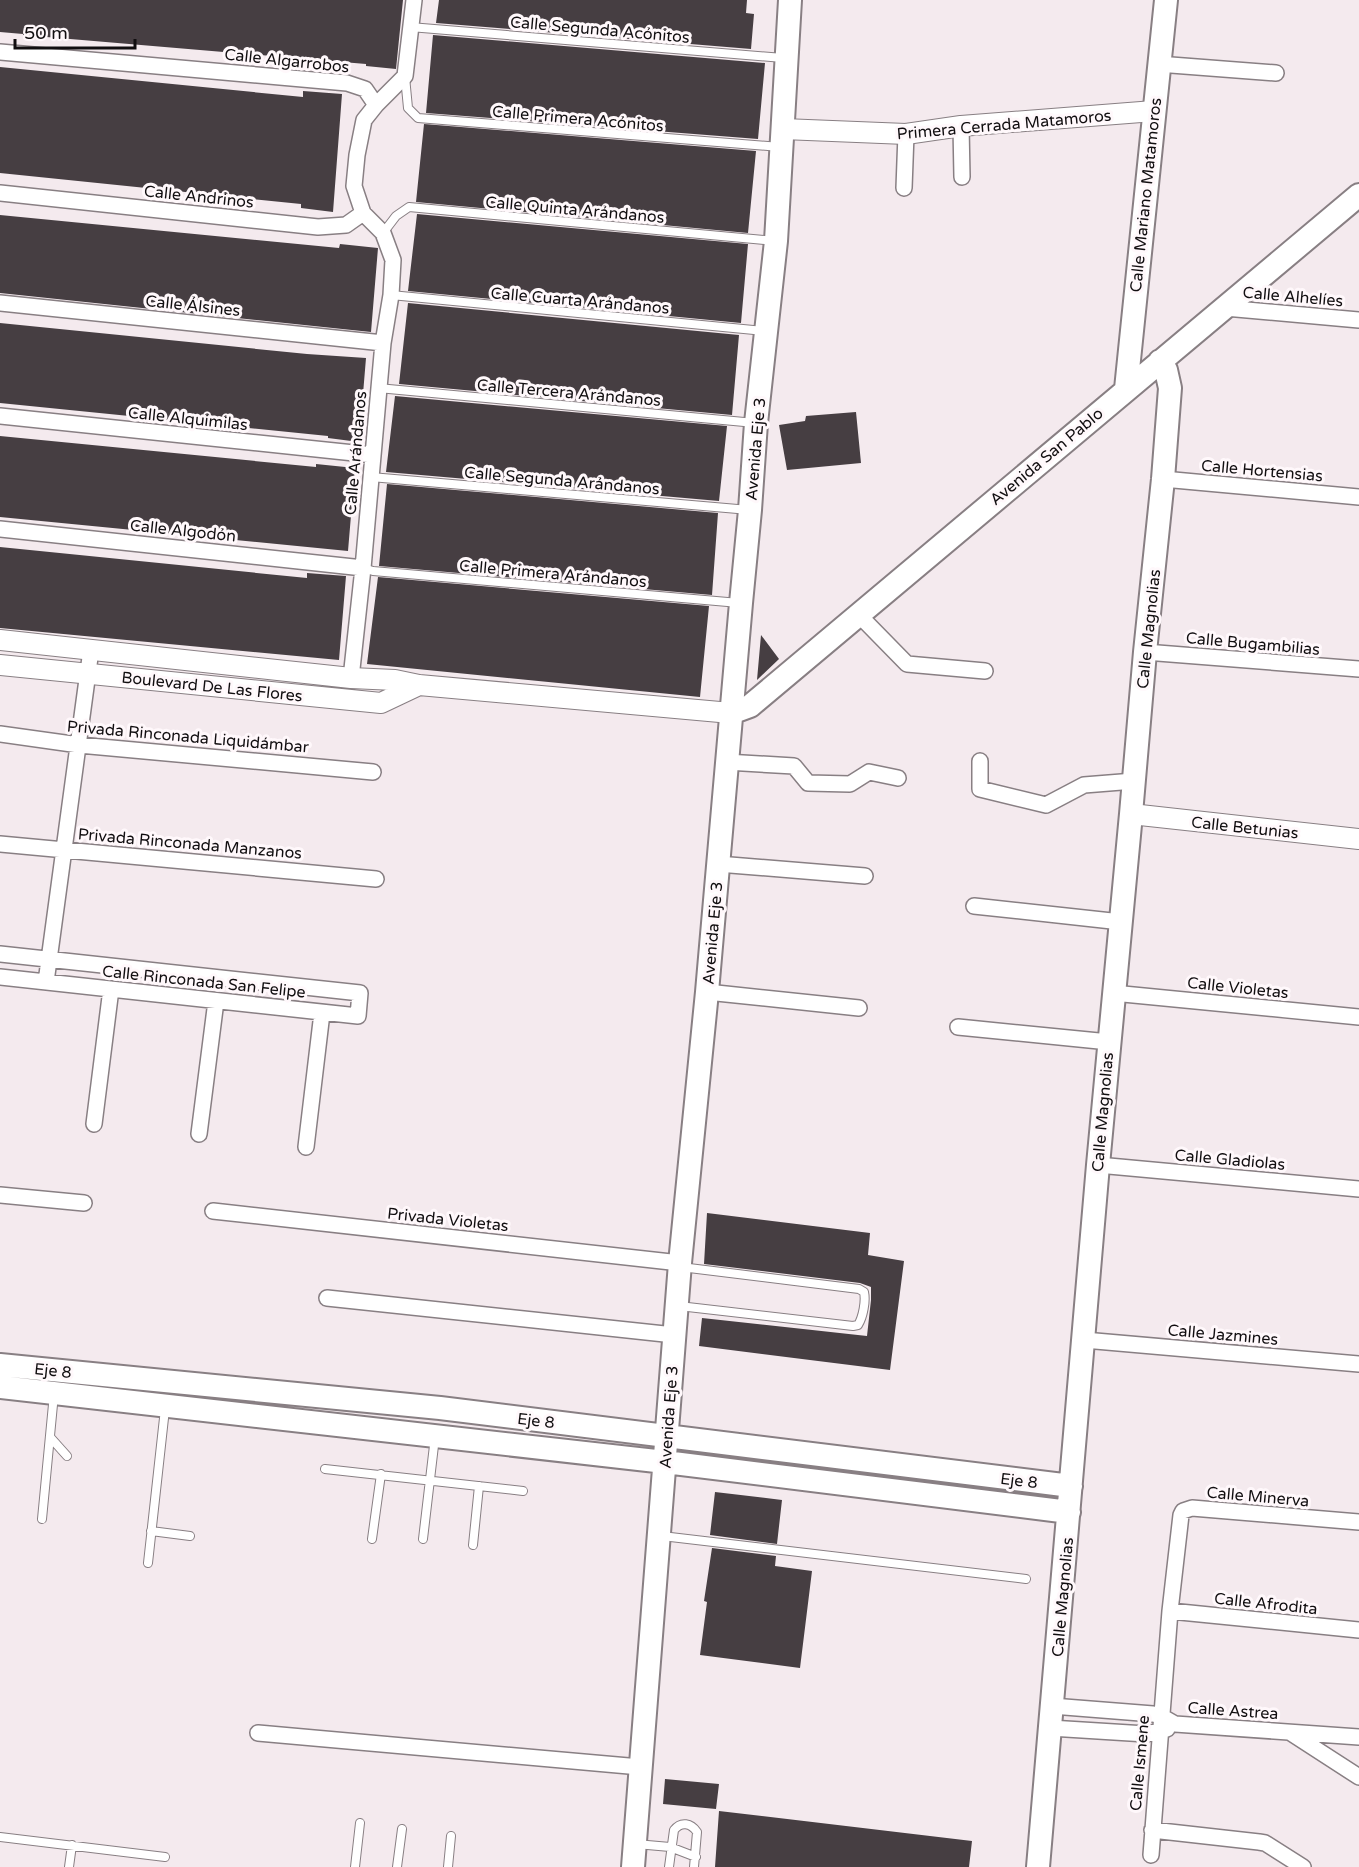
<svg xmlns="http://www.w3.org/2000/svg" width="1359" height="1867" viewBox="0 0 1359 1867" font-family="'Varela Round',sans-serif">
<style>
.building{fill:#463e42}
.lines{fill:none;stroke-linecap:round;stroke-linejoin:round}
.service-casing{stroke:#887f83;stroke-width:10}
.minor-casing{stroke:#887f83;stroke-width:18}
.tertiary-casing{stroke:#887f83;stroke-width:22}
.secondary-casing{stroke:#887f83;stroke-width:26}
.service{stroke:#fff;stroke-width:8}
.minor{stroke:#fff;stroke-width:15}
.tertiary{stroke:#fff;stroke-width:20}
.secondary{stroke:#fff;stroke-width:22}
.labels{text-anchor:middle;stroke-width:6;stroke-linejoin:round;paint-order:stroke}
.street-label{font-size:16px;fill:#110e10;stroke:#fff8fb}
</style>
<rect width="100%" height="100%" fill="#f4eaee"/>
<path class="building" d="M 0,0 L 403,0 L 396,69 L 366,66 L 366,64 L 23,35 L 23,34 L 0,32 Z
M 439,0 L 747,0 L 746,13 L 754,14 L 751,49 L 436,23 Z
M 433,35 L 765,63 L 758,139 L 426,113 Z
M 0,67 L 303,97 L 303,91 L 342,94 L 333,212 L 301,208 L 301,204 L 0,173 Z
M 424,124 L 756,151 L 748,233 L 416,202 Z
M 417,214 L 748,244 L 741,323 L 408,291 Z
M 0,215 L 339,248 L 340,244 L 378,248 L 371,332 L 0,293 Z
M 408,303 L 739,335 L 732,415 L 399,384 Z
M 0,323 L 307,354 L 366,358 L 359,442 L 328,438 L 328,436 L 0,403 Z
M 395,396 L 727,426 L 719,501 L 386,472 Z
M 856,412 L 861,463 L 787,470 L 779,425 L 805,421 L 806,416 Z
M 0,436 L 316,467 L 316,464 L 355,468 L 348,551 L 0,517 Z
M 387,484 L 718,513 L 712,595 L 379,566 Z
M 0,547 L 307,578 L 307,573 L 346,576 L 339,660 L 0,628 Z
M 378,577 L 709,606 L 700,697 L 367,664 Z
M 761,635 L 779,659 L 757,680 Z
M 707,1213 L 870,1233 L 868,1255 L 904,1261 L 890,1370 L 699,1346 L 702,1318 L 867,1336 L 871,1300 L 871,1287 L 860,1283 L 704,1264 Z
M 715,1492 L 782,1500 L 777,1544 L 710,1535 Z
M 712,1548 L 776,1556 L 775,1566 L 812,1571 L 800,1668 L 700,1655 L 707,1602 L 704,1601 Z
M 665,1779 L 719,1784 L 716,1809 L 663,1804 Z
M 719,1811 L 972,1841 L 969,1867 L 715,1867 Z"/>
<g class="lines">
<g class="service-casing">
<path id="service" d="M 410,27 L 783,58
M 405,77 L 408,108 L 418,118 L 780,147
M 383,233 L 396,216 L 409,207 L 775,241
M 391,295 L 765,331
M 378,388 L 755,423
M 371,477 L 749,510
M 363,568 L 373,571 L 739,603
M 679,1306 L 853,1326 L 858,1325 C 863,1317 866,1301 864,1292 L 859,1289 L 681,1267
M 50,1437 L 67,1456
M 325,1469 L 523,1491
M 42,1519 L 54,1394
M 151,1531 L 190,1536
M 662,1536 L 1026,1579
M 372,1539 L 381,1474
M 423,1539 L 435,1437
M 473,1545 L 479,1486
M 148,1563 L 165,1409
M 0,1837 L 165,1857
M 636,1844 L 670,1847 L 696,1857
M 69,1867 L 72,1845
M 355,1867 L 360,1823
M 397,1867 L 402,1829
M 448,1867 L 451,1836
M 669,1867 L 674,1830 C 681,1821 691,1823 697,1832 L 694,1867"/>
</g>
<g class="minor-casing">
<path id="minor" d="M 0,52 L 347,83 L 365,89 L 376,105 L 405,76 L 414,0
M 1158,64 L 1276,73
M 961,126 L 962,177
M 904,188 L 906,134
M 0,193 L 318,227 L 346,225 L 363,213 L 383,233 L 393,260 L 391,295 L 383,343 L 363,568 L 351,678
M 363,213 L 354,186 L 357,155 L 364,120 L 376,105
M 0,303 L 383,343
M 1225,308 L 1359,320
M 0,416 L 373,455
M 1163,479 L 1359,497
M 0,529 L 363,568
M 858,614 L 907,664 L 985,671
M 1145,652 L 1359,669
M 0,734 L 79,745 L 373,772
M 980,761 L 980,789 L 1046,805 L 1084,785 L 1134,781
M 726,762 L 794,766 L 808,783 L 850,784 L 869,772 L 898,778
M 0,844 L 376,879
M 718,864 L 865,876
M 974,906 L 1121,922
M 0,954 L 360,993 L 358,1016 L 0,977
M 46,982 L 91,650
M 707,992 L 859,1008
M 1113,993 L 1359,1017
M 958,1027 L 1109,1042
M 94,1124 L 111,989
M 199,1134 L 216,1001
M 306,1147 L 322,1013
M 1098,1165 L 1359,1189
M 0,1195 L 84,1203
M 213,1211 L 680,1263
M 327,1298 L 674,1335
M 1084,1340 L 1359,1364
M 1170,1611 L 1359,1630
M 1052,1706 L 1153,1714 L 1161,1716 L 1175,1724 L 1359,1737
M 1050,1728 L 1146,1734 L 1167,1729
M 258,1733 L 640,1767
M 1291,1733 L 1359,1777
M 1152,1830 L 1259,1842 L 1265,1843 L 1303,1867
M 1151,1855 L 1170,1611 L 1181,1515 L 1183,1511 L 1192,1508 L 1359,1522"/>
</g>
<g class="tertiary-casing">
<path id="tertiary" d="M 783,129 L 906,134 L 961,126 L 1154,111
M 0,640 L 351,678 L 395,680 L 419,685 L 731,713
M 0,665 L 381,703 L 419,685
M 1131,814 L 1359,839"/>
</g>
<g class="secondary-casing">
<path id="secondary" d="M 1126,389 L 1166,0
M 731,713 L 750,706 L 1359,195
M 0,1365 L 440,1408 L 1071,1486
M 0,1387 L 665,1462 L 1069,1512
M 633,1867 L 680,1263 L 707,992 L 741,603 L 750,510 L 756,423 L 776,241 L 790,0
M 1038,1867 L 1098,1165 L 1131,814 L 1145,652 L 1163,479 L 1170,388 L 1166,370 L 1160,361"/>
</g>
<use href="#service" class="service"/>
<use href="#minor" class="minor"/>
<use href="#tertiary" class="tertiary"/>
<use href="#secondary" class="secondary"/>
</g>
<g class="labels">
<g class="street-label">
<text transform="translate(600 29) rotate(5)" y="6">Calle Segunda Acónitos</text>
<text transform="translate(287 60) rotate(6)" y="6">Calle Algarrobos</text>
<text transform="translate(578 118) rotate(5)" y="6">Calle Primera Acónitos</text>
<text transform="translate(1004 124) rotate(-5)" y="6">Primera Cerrada Matamoros</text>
<text transform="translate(1145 195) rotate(-84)" y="6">Calle Mariano Matamoros</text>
<text transform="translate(199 196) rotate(6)" y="6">Calle Andrinos</text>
<text transform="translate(575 209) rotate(5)" y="6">Calle Quinta Arándanos</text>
<text transform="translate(1293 296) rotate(5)" y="6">Calle Alhelíes</text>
<text transform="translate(580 300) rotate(5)" y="6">Calle Cuarta Arándanos</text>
<text transform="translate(193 305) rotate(6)" y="6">Calle Álsines</text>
<text transform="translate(569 392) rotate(5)" y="6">Calle Tercera Arándanos</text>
<text transform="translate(188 418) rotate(6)" y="6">Calle Alquimilas</text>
<text transform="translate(755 449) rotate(-85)" y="6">Avenida Eje 3</text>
<text transform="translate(355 453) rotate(-85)" y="6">Calle Arándanos</text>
<text transform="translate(1046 456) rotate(-40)" y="6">Avenida San Pablo</text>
<text transform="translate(1262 470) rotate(5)" y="6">Calle Hortensias</text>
<text transform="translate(562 480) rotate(5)" y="6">Calle Segunda Arándanos</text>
<text transform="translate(183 530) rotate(6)" y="6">Calle Algodón</text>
<text transform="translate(553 573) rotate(5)" y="6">Calle Primera Arándanos</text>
<text transform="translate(1148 629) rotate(-84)" y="6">Calle Magnolias</text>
<text transform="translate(1253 643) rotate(5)" y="6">Calle Bugambilias</text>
<text transform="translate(212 686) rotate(6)" y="6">Boulevard De Las Flores</text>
<text transform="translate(188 736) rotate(5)" y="6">Privada Rinconada Liquidámbar</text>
<text transform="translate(1245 827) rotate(6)" y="6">Calle Betunias</text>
<text transform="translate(190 843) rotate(5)" y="6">Privada Rinconada Manzanos</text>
<text transform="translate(712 933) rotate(-85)" y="6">Avenida Eje 3</text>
<text transform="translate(204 981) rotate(6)" y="6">Calle Rinconada San Felipe</text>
<text transform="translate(1238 987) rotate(6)" y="6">Calle Violetas</text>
<text transform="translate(1102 1112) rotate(-85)" y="6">Calle Magnolias</text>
<text transform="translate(1230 1159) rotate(5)" y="6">Calle Gladiolas</text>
<text transform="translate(448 1219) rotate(6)" y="6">Privada Violetas</text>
<text transform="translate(1223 1334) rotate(5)" y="6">Calle Jazmines</text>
<text transform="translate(53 1370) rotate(6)" y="6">Eje 8</text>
<text transform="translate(668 1417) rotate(-86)" y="6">Avenida Eje 3</text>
<text transform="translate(536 1420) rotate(7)" y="6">Eje 8</text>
<text transform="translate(1019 1480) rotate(7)" y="6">Eje 8</text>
<text transform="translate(1258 1496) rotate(5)" y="6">Calle Minerva</text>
<text transform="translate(1062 1597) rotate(-85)" y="6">Calle Magnolias</text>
<text transform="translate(1266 1603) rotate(6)" y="6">Calle Afrodita</text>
<text transform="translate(1233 1710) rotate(4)" y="6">Calle Astrea</text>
<text transform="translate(1139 1763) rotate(-85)" y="6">Calle Ismene</text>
</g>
</g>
<path d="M15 39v9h120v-9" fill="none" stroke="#110e10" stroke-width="3"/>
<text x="24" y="39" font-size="18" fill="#110e10" stroke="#fff8fb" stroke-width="4.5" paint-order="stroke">50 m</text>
</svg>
